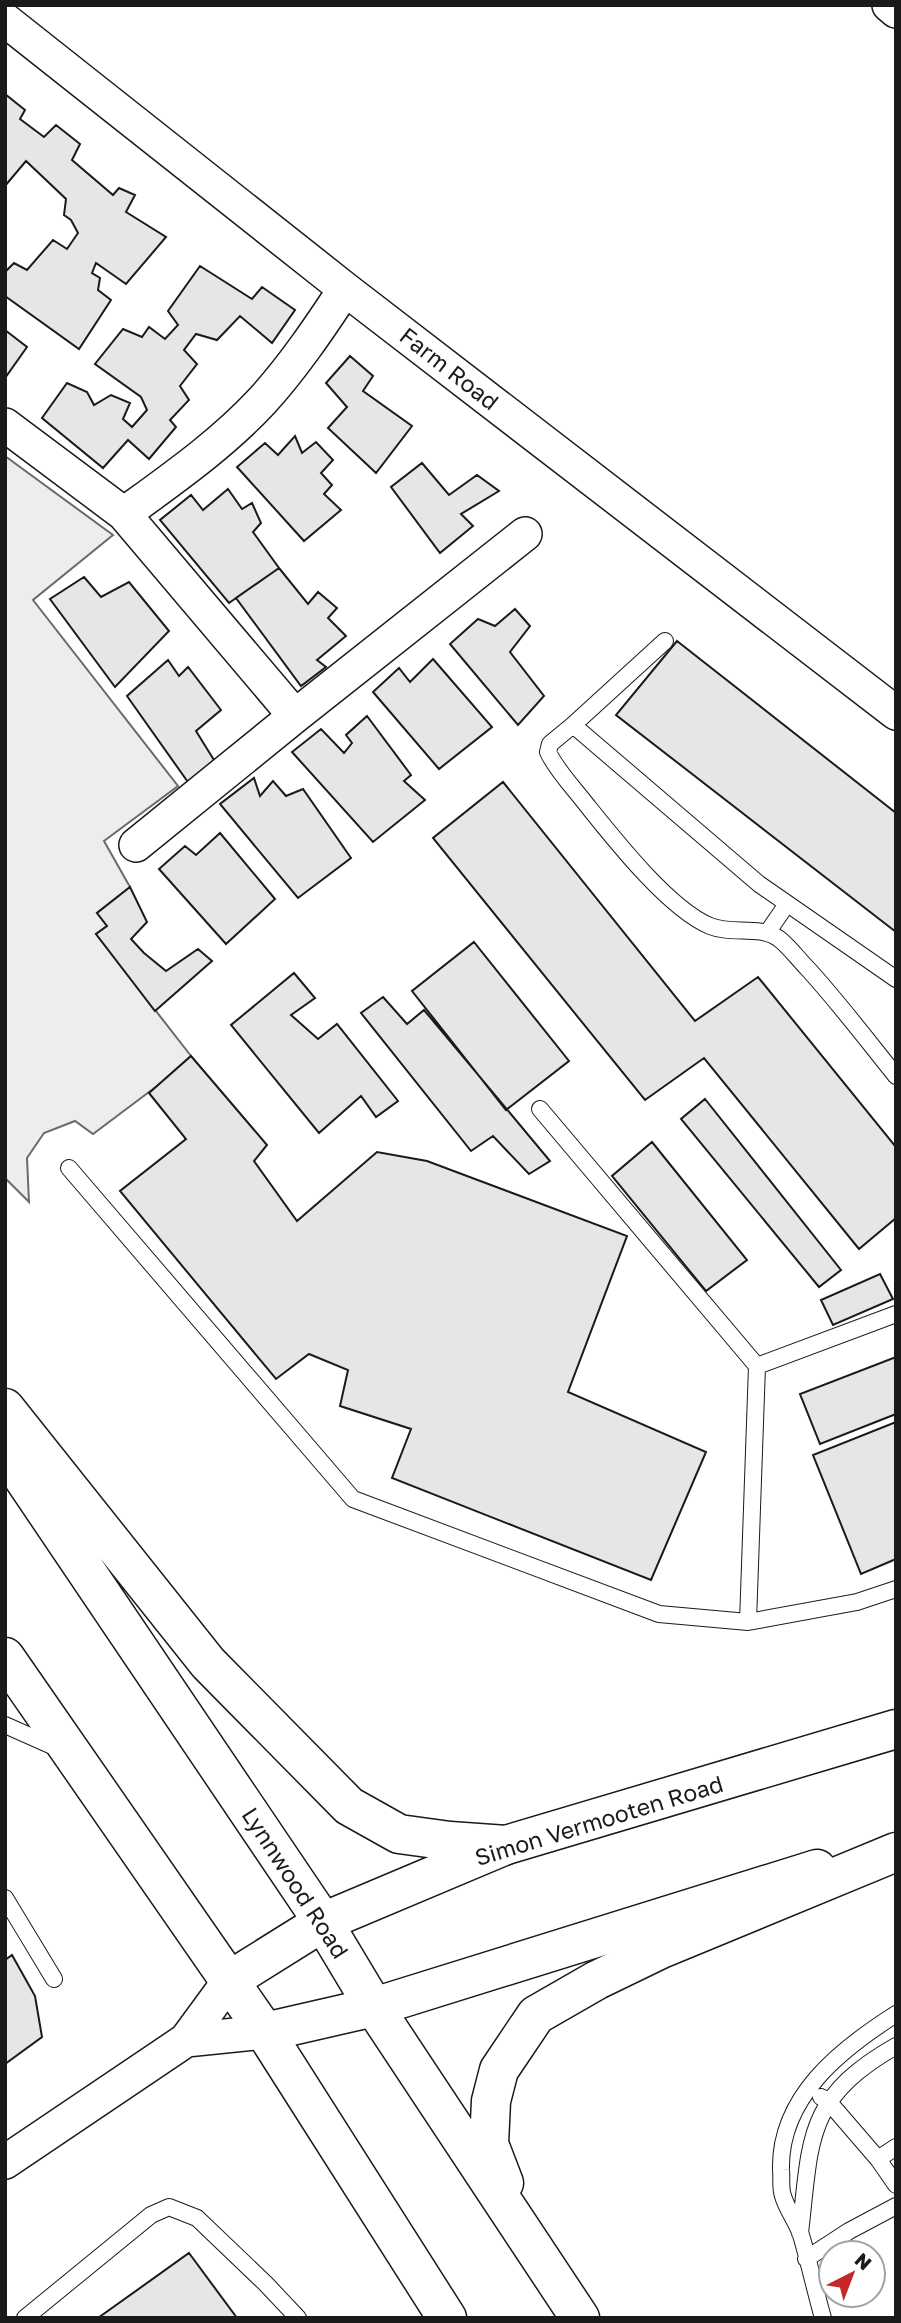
<svg xmlns="http://www.w3.org/2000/svg" width="901" height="2323" viewBox="0 0 901 2323" font-family="'Golos Text',sans-serif">
<style>
.built{fill:#ededed;stroke:#6a6a6a;stroke-width:2}
.building{fill:#e6e6e6;stroke:#1a1a1a;stroke-width:2}
.lines{fill:none;stroke-linecap:round;stroke-linejoin:round}
.service-casing{stroke:#1a1a1a;stroke-width:18}
.minor-casing{stroke:#1a1a1a;stroke-width:36}
.secondary-casing{stroke:#1a1a1a;stroke-width:41}
.primary-casing{stroke:#1a1a1a;stroke-width:41}
.service{stroke:#fff;stroke-width:16}
.minor{stroke:#fff;stroke-width:33}
.secondary{stroke:#fff;stroke-width:38}
.primary{stroke:#fff;stroke-width:38}
.labels{text-anchor:middle;stroke-width:5;stroke-linejoin:round;paint-order:stroke}
.street-label{font-size:23px;fill:#1a1a1a;stroke:#fff}
</style>
<rect width="100%" height="100%" fill="#fff"/>
<path class="built" d="M 5,456 L 113,535 L 33,600 L 178,786 L 104,841 L 130,887 L 97,913 L 107,926 L 96,934 L 191,1056 L 157,1086 L 93,1134 L 75,1121 L 44,1133 L 27,1158 L 29,1202 L 5,1178 Z"/>
<path class="building" d="M 5,94 L 25,110 L 20,119 L 44,137 L 56,125 L 80,144 L 72,160 L 113,195 L 119,188 L 135,195 L 126,212 L 166,237 L 126,284 L 96,263 L 92,273 L 100,278 L 98,290 L 111,300 L 79,349 L 5,296 L 5,272 L 14,263 L 27,270 L 53,240 L 67,249 L 78,233 L 71,220 L 64,215 L 66,199 L 26,161 L 5,186 Z
M 200,266 L 252,299 L 262,287 L 295,310 L 272,343 L 240,316 L 217,340 L 196,334 L 184,350 L 197,364 L 180,386 L 189,400 L 170,420 L 176,427 L 149,459 L 128,440 L 103,468 L 42,418 L 67,383 L 87,392 L 94,405 L 111,395 L 130,403 L 123,419 L 132,427 L 147,410 L 141,397 L 95,364 L 123,329 L 142,337 L 149,327 L 165,339 L 178,325 L 168,311 Z
M 5,330 L 27,347 L 5,378 Z
M 350,356 L 373,376 L 363,391 L 412,426 L 376,473 L 328,428 L 347,407 L 326,383 Z
M 295,436 L 302,453 L 316,442 L 333,460 L 321,473 L 332,485 L 324,494 L 341,510 L 304,541 L 237,467 L 265,443 L 278,455 Z
M 422,463 L 449,495 L 477,475 L 499,491 L 461,514 L 473,526 L 440,553 L 391,487 Z
M 228,489 L 242,509 L 252,503 L 261,523 L 253,532 L 279,568 L 229,603 L 160,520 L 191,495 L 203,510 Z
M 279,568 L 308,604 L 318,592 L 337,608 L 328,618 L 346,636 L 317,660 L 326,667 L 301,686 L 236,598 Z
M 84,577 L 101,597 L 129,582 L 169,631 L 115,687 L 50,599 Z
M 515,609 L 530,626 L 510,652 L 544,696 L 518,725 L 450,644 L 478,619 L 495,626 Z
M 677,641 L 896,813 L 896,932 L 616,715 Z
M 433,659 L 492,727 L 439,769 L 373,692 L 399,668 L 410,682 Z
M 168,660 L 179,676 L 188,667 L 221,710 L 196,731 L 214,760 L 190,785 L 127,696 Z
M 367,716 L 411,775 L 404,781 L 425,800 L 373,842 L 292,752 L 321,729 L 344,753 L 352,743 L 346,735 Z
M 254,778 L 260,796 L 273,781 L 286,796 L 303,789 L 351,858 L 298,898 L 220,804 Z
M 503,782 L 695,1021 L 758,977 L 896,1147 L 896,1218 L 859,1249 L 704,1058 L 645,1100 L 433,838 Z
M 220,833 L 275,899 L 226,944 L 159,869 L 185,846 L 196,855 Z
M 130,887 L 147,922 L 131,939 L 144,953 L 166,971 L 198,949 L 212,961 L 155,1011 L 96,934 L 107,926 L 97,913 Z
M 474,942 L 569,1061 L 506,1110 L 412,991 Z
M 294,973 L 315,998 L 291,1015 L 318,1039 L 337,1024 L 398,1101 L 376,1117 L 361,1096 L 319,1133 L 231,1025 Z
M 383,997 L 407,1024 L 424,1010 L 550,1161 L 529,1174 L 493,1136 L 471,1151 L 361,1013 Z
M 191,1056 L 267,1145 L 254,1161 L 297,1221 L 377,1152 L 427,1161 L 627,1236 L 568,1392 L 706,1452 L 651,1580 L 392,1478 L 411,1429 L 340,1406 L 348,1370 L 309,1354 L 276,1379 L 120,1191 L 186,1139 L 149,1093 Z
M 705,1099 L 841,1270 L 819,1287 L 681,1119 Z
M 652,1142 L 747,1260 L 706,1291 L 612,1176 Z
M 880,1274 L 893,1299 L 833,1325 L 821,1300 Z
M 896,1357 L 896,1414 L 820,1444 L 800,1394 Z
M 896,1422 L 896,1559 L 861,1574 L 813,1455 Z
M 12,1955 L 35,1996 L 42,2037 L 5,2064 L 5,1960 Z
M 189,2253 L 237,2318 L 98,2318 Z"/>
<g class="lines">
<g class="service-casing">
<path id="service" d="M 665,641 L 573,725 L 759,884 L 896,979
M 573,725 L 550,744 L 548,752 C 557,771 573,787 586,804 C 614,839 669,909 710,926 C 732,935 759,925 778,938 C 789,946 798,959 808,969 C 839,1003 867,1040 896,1076
M 767,933 L 787,904
M 540,1109 L 757,1366 L 896,1314
M 69,1168 L 353,1499 L 659,1614 L 748,1622 L 857,1602 L 896,1589
M 748,1622 L 757,1366
M 5,1725 L 59,1749
M 5,1898 L 54,1979
M 821,2097 L 828,2101 L 878,2159 L 896,2185
M 878,2159 L 896,2147
M 800,2233 C 811,2139 805,2098 896,2046
M 806,2259 L 849,2231 L 896,2206
M 25,2318 L 151,2215 L 169,2207 L 197,2218 L 266,2284 L 298,2318
M 823,2318 C 815,2290 809,2262 801,2235 C 797,2222 787,2210 783,2196 C 780,2188 782,2178 781,2170 C 779,2097 841,2049 896,2014"/>
</g>
<g class="minor-casing">
<path id="minor" d="M 889,5 L 896,11
M 5,20 L 345,289 L 896,713
M 5,425 L 124,514 L 295,716
M 124,514 C 172,479 221,445 262,401 C 293,367 320,327 345,289
M 136,845 L 295,716 L 525,534
M 186,2040 L 265,2032
M 5,2162 L 186,2040 L 230,1980"/>
</g>
<g class="secondary-casing">
<path id="secondary" d="M 230,1980 L 323,1922 L 506,1845 L 896,1729
M 265,2032 L 374,2007 L 817,1869"/>
</g>
<g class="primary-casing">
<path id="primary" d="M 5,1408 L 208,1663 L 349,1806 L 399,1834 L 450,1841 L 506,1845
M 5,1451 L 323,1922 L 374,2007 L 580,2318
M 5,1657 L 265,2032 L 447,2318
M 504,2183 L 489,2144 L 491,2101 L 499,2070 L 536,2015 L 597,1980 L 661,1949 L 896,1852"/>
</g>
<use href="#service" class="service"/>
<use href="#minor" class="minor"/>
<use href="#secondary" class="secondary"/>
<use href="#primary" class="primary"/>
</g>
<g class="labels">
<g class="street-label">
<text transform="translate(449 369) rotate(38)" y="8">Farm Road</text>
<text transform="translate(599 1821) rotate(-17)" y="8">Simon Vermooten Road</text>
<text transform="translate(295 1883) rotate(57)" y="8">Lynnwood Road</text>
</g>
</g>
<rect width="901" height="2323" fill="none" stroke="#1a1a1a" stroke-width="14"/>
<g transform="translate(852 2274) rotate(42)"><circle r="33" fill="#ffffff" stroke="#a3a3a3" stroke-width="2"/>
<path d="M0-5L12 26L0 18L-12 26Z" fill="#c62828"/>
<text y="-10" font-size="19" font-weight="bold" text-anchor="middle" fill="#1a1a1a">N</text>
</g>
</svg>
